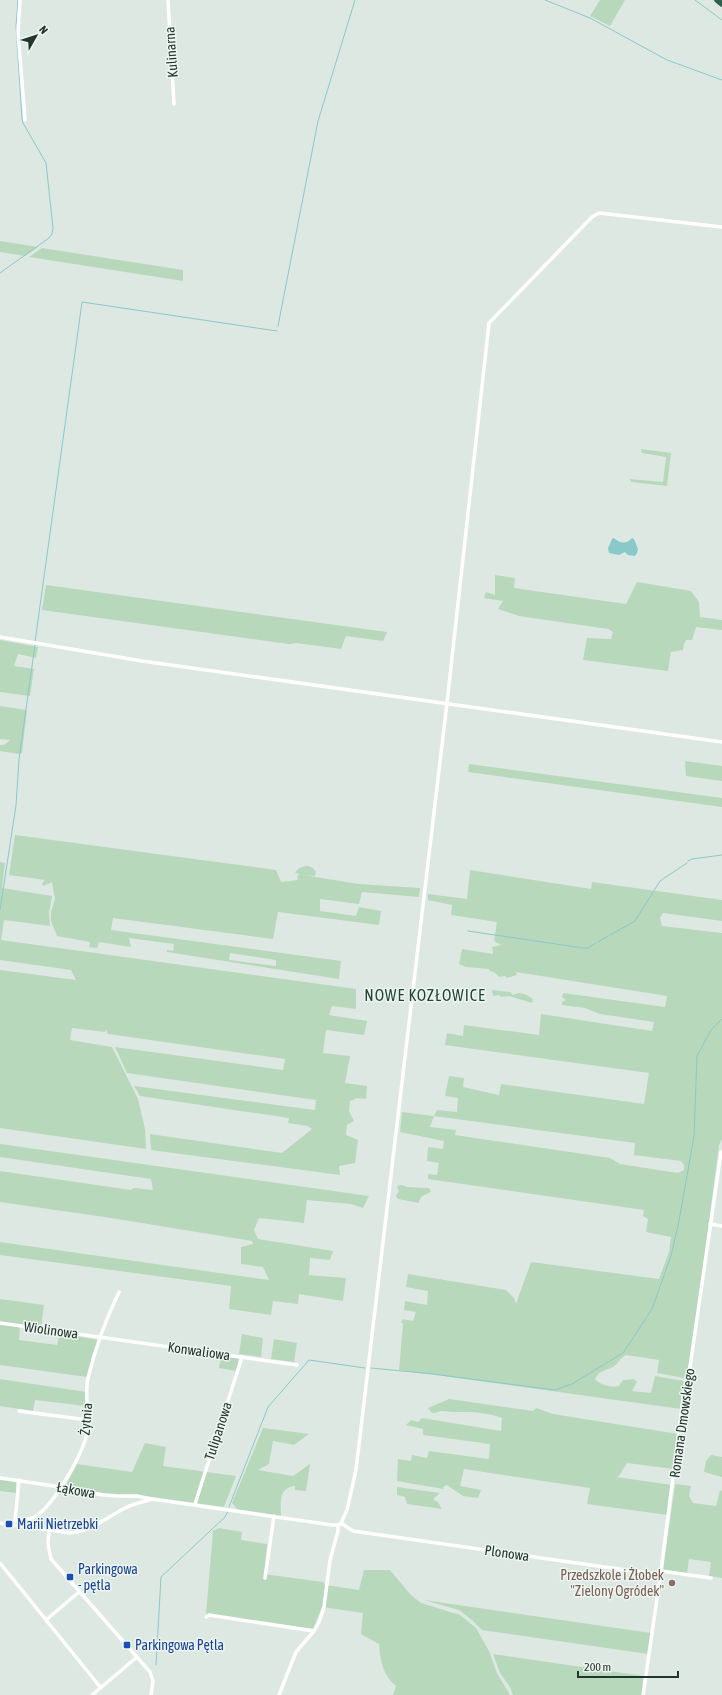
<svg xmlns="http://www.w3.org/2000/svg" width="722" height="1695" viewBox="0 0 722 1695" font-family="'Asap Condensed',sans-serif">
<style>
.green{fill:#b8d8bc;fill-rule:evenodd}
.water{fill:#89c9ca}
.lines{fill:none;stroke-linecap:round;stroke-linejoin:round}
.stream{stroke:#89c9ca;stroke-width:1}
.highway-casing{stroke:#bcc3c0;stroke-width:6}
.minor{stroke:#fff;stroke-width:3.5}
.highway{stroke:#2f604f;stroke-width:5.5}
.transit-dot{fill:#1a4fb4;stroke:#eef5f0;stroke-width:1.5}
.education-dot{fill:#8d6e63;stroke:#eef5f0;stroke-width:1.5}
.labels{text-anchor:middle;stroke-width:3;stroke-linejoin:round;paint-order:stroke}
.street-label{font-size:14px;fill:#21362d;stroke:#eef5f0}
.transit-label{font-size:14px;fill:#164399;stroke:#eef5f0;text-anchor:start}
.education-label{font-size:14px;fill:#785e54;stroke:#eef5f0;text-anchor:end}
.quarter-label{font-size:16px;letter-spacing:1px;fill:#1f4637;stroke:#eef5f0}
</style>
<rect width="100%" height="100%" fill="#dee8e2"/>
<path class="green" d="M 600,0 L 625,0 L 610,26 L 590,16 Z
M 0,241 L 38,247 L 25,256 L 0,252 Z
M 42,248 L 183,270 L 183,281 L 29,257 Z
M 641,449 L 671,453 L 667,486 L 631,482 L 630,479 L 663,482 L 666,457 L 642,453 Z
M 495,575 L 515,578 L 514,588 L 626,604 L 637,582 L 691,591 L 699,602 L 700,617 L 722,620 L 722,630 L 696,627 L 692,640 L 686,640 L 684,644 L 683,650 L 671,652 L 668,671 L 583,660 L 587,638 L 611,639 L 613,632 L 608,629 L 519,616 L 498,609 L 503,601 L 484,598 L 486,592 L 495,595 Z
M 46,585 L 387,632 L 383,641 L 346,636 L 341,649 L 296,643 L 289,644 L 42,610 Z
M 0,640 L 38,647 L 36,658 L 18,654 L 14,666 L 34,669 L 30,696 L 0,692 Z
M 0,706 L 27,710 L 22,753 L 19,754 L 0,751 L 0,745 L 4,745 L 10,740 L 0,739 Z
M 685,761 L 722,766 L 722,781 L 686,776 Z
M 469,764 L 722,798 L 722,807 L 468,772 Z
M 15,835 L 276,870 L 281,882 L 298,880 L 297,876 L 300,874 L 295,873 C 301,864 311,864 316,872 L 315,876 L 303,875 L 359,884 L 420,888 L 419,897 L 362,892 L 359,904 L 320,899 L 320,911 L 356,916 L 359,907 L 381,911 L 379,925 L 278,912 L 273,939 L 113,918 L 111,930 L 341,961 L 339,979 L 167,952 L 167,950 L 173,951 L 174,944 L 129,938 L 131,947 L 99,942 L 97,948 L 89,947 L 90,942 L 57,936 L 51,921 L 51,912 L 55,899 L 52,882 L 43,886 L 42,883 L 45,880 L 9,875 ZM 230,953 L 276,960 L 276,966 L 229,960 Z
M 0,862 L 5,863 L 2,888 L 52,896 L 49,913 L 50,926 L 4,920 L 1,940 L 356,989 L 356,1009 L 332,1006 L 329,1015 L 367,1021 L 364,1035 L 326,1030 L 323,1053 L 350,1056 L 345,1083 L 367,1086 L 366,1099 L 357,1098 L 350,1101 L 349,1111 L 354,1121 L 347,1125 L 346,1135 L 358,1140 L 355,1163 L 339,1166 L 340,1175 L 151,1150 L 150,1134 L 282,1153 L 312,1129 L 308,1126 L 288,1123 L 289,1118 L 140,1096 L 134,1086 L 315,1110 L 316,1100 L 127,1073 L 115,1047 L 283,1070 L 285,1059 L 108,1034 L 106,1030 L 105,1032 L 72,1028 L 70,1040 L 112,1047 L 138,1099 L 145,1129 L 146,1149 L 0,1128 L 0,970 L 76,980 L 71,970 L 0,960 Z
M 470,870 L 591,889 L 592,882 L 722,900 L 722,921 L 663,913 L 660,918 L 662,926 L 722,933 L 722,1139 L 719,1145 L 695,1330 L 688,1368 L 684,1378 L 657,1373 L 659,1360 L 626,1355 C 620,1358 618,1364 613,1367 C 605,1371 599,1370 595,1379 C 600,1385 612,1388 619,1386 L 623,1380 L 634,1379 L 637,1382 L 632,1391 L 651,1393 L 655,1376 L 684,1381 L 681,1409 L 399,1370 L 403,1324 L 401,1322 L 403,1319 L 413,1321 L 416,1312 L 404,1310 L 405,1301 L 427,1305 L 428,1291 L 406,1287 L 408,1274 L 506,1290 L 514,1298 L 516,1304 L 531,1262 L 659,1279 L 669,1252 L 671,1237 L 646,1232 L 648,1219 L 643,1216 L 644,1210 L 428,1179 L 428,1174 L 437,1175 L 439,1163 L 427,1161 L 428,1147 L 443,1149 L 444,1141 L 400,1132 L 402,1112 L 434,1116 L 437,1110 L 457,1112 L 458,1098 L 445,1096 L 449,1076 L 464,1078 L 463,1087 L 499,1095 L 501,1084 L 644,1104 L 649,1073 L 445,1045 L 447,1033 L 463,1036 L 464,1025 L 539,1035 L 541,1014 L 652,1031 L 654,1022 L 600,1014 L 585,1008 L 562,1005 L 562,1002 L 566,1000 L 562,997 L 563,993 L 665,1007 L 667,996 L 516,972 L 517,975 L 507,978 L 505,976 L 499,977 L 494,972 L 490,971 L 489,969 L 466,967 L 459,964 L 462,949 L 493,954 L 492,947 L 501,945 L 494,941 L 497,922 L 451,915 L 452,905 L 428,900 L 428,894 L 467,899 ZM 434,1116 L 635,1143 L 634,1155 L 681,1161 L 684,1165 L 684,1170 L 678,1173 L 620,1164 L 610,1158 L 455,1135 L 456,1130 L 430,1127 Z
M 492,990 L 510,992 L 513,995 C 521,991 526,995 533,999 L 532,1003 L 509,996 L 501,997 L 499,995 L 493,996 Z
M 0,1144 L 369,1196 L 363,1208 L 351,1204 L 307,1200 L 304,1223 L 259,1218 L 254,1230 L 258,1239 L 333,1251 L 330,1260 L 310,1258 L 309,1275 L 346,1278 L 343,1301 L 299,1294 L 298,1304 L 273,1301 L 271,1315 L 229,1309 L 231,1286 L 0,1255 L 0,1242 L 269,1280 L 263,1267 L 241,1264 L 241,1247 L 253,1244 L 252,1241 L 111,1218 L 0,1202 L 0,1171 L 131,1190 L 134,1188 L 153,1190 L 151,1179 L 0,1157 Z
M 402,1185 L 407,1187 L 429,1188 L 431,1192 L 422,1196 L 418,1203 L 398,1199 L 396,1196 L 399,1191 L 397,1186 Z
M 0,1299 L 44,1305 L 41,1328 L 0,1322 Z
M 0,1324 L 20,1326 L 19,1340 L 57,1345 L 60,1333 L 98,1340 L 87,1377 L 0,1365 Z
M 242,1334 L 263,1338 L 261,1357 L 239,1354 Z
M 274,1339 L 297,1343 L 294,1362 L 271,1359 Z
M 221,1356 L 237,1358 L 239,1359 L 236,1371 L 219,1368 Z
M 0,1379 L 86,1392 L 86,1406 L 35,1400 L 33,1411 L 0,1406 Z
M 449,1399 L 533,1411 L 536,1408 L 553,1414 L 678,1434 L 674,1469 L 627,1463 L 619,1476 L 616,1477 L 672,1485 L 668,1515 L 587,1504 L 590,1488 L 464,1469 L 460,1486 L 481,1490 L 478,1498 L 463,1496 L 447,1485 L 443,1487 L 444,1489 L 397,1481 L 398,1459 L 411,1461 L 412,1455 L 427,1458 L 429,1451 L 489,1459 L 490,1444 L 423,1435 L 423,1429 L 406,1425 L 411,1420 L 418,1422 L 422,1418 L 501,1431 L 502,1418 C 486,1412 471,1412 454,1412 C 450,1412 445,1411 441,1411 C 438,1412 436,1413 432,1413 L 428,1408 Z
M 263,1428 L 309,1434 L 294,1445 L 273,1441 L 269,1464 L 258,1470 L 293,1476 L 310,1464 L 306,1491 L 295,1490 L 295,1486 C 278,1488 281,1502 281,1516 L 237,1509 L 232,1503 Z
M 145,1443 L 166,1447 L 163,1466 L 236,1476 L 224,1507 L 138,1495 L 117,1495 L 69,1488 L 66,1485 L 77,1464 L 132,1472 Z
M 711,1455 L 722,1457 L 722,1477 L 704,1472 L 706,1461 Z
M 0,1478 L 14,1480 L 16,1483 L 16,1493 L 0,1491 Z
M 676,1484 L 691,1486 L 689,1496 L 693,1503 L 716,1506 L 720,1490 L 722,1491 L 722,1578 L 709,1576 L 711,1562 L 689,1559 L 687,1573 L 663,1570 L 675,1485 Z
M 397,1487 L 440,1493 L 433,1499 L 438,1502 L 442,1509 L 407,1504 L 405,1497 L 397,1495 Z
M 219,1528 L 242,1532 L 241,1540 L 267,1544 L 264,1574 L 323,1582 L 325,1585 L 359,1590 L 364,1570 L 390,1570 L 411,1595 L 421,1603 L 460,1615 L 476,1628 L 489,1651 L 497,1673 L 510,1695 L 393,1695 L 396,1686 C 383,1676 380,1660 379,1644 L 361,1634 L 363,1613 L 322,1607 L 313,1629 L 206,1614 L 213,1531 Z
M 424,1600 L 651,1633 L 648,1654 L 482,1630 L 472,1620 L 459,1610 Z
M 493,1654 L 644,1676 L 642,1695 L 513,1695 L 510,1687 L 500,1673 Z"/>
<path class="water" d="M 614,538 C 619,543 626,545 632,538 L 634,539 L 638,549 L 637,553 L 635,556 L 628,555 L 625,552 L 619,555 L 609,553 L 608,548 L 612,539 Z"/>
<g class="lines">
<path class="stream" d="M 545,0 L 590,18 L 667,60 L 722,80
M 695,0 L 722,20
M 0,273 L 49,238 L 52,234 L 53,228 L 46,163 L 23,123 L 22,118 L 16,26 L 18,0
M 278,326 L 318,121 L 355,0
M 35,642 L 82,302 L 277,331
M 688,861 L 692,859 L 722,855
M 0,910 L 16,805 L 19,759 L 35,645
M 468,931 L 583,948 L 588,948 L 596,943
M 610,935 L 635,921 L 660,881 L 687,863
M 598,942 L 608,936
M 371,1368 L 433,1374 L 555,1390 L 572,1384 L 623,1353 L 652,1309 L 671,1256 L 679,1221 L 694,1136 L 697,1056 L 711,1030 L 722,1019
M 229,1507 L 268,1407 L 309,1360 L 365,1368
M 156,1665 L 161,1577 L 225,1517 L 228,1511"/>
<g class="highway-casing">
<path id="highway" d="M 717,0 L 722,4"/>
</g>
<path class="minor" d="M 20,0 L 18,32 L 25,120
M 168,0 L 174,104
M 0,637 L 142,661 L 722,742
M 710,1224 L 722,1226
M 0,1323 L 297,1365
M 19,1411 L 88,1420
M 0,1478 L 61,1487 L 103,1495 L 118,1496 L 137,1496 L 151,1499
M 195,1504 L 242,1357
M 16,1520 C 23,1520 32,1520 39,1514 C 56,1500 82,1456 87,1433 C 90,1415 84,1396 88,1378 C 95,1349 106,1319 119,1292
M 15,1521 L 19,1480
M 0,1523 L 70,1533 C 91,1531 106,1518 125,1508 C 133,1504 143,1502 152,1499 L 332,1525 L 338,1525 L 341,1523
M 341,1523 L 347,1510 L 356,1470 L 447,703 L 489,323 L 592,217 L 599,213 L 722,227
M 341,1523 L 353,1531 L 661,1575
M 49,1530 L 48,1544 L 51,1559 L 150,1672 L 153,1681 L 151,1695
M 0,1563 L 101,1688
M 661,1571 L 711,1578
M 265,1578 L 274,1516
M 206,1617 L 209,1615 L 314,1631
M 46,1620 L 79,1592
M 92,1695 L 137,1657
M 279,1695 L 296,1652 L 314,1631 L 319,1622 L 324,1607 L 330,1560 L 338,1531 L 338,1525
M 643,1695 L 661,1571 L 684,1391 L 690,1367 L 721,1152"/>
<use href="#highway" class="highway"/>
</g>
<g class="transit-dot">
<rect x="5" y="1520" width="8" height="8" rx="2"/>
<rect x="66" y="1573" width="8" height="8" rx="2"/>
<rect x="123" y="1641" width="8" height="8" rx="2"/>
</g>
<circle class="education-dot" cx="672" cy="1583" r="4"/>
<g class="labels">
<g class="street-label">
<text transform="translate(171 52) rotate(-94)" y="5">Kulinarna</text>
<text transform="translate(51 1330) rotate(8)" y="5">Wiolinowa</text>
<text transform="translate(199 1351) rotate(8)" y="5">Konwaliowa</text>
<text transform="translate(86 1419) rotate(-85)" y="5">Żytnia</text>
<text transform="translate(682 1423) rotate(-82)" y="5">Romana Dmowskiego</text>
<text transform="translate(218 1431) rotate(-72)" y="5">Tulipanowa</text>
<text transform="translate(76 1490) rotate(10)" y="5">Łąkowa</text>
<text transform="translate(507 1553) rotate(8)" y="5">Plonowa</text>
</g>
<g class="transit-label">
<text x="17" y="1529">Marii Nietrzebki</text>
<text x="78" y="1574">Parkingowa<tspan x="78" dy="16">- pętla</tspan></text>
<text x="135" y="1650">Parkingowa Pętla</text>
</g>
<g class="education-label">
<text x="664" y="1580">Przedszkole i Żłobek<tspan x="664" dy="16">"Zielony Ogródek"</tspan></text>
</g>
<g class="quarter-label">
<text x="425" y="1001">NOWE KOZŁOWICE</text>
</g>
</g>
<g transform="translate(36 36) rotate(51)" stroke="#eef5f0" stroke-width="3" paint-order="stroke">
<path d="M0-3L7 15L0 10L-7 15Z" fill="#21362d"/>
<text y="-6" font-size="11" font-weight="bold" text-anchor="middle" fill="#21362d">N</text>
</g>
<path d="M578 1671v6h100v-6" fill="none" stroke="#21362d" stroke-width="2"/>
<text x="584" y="1671" font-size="12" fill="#21362d" stroke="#eef5f0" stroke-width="3" paint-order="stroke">200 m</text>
</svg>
